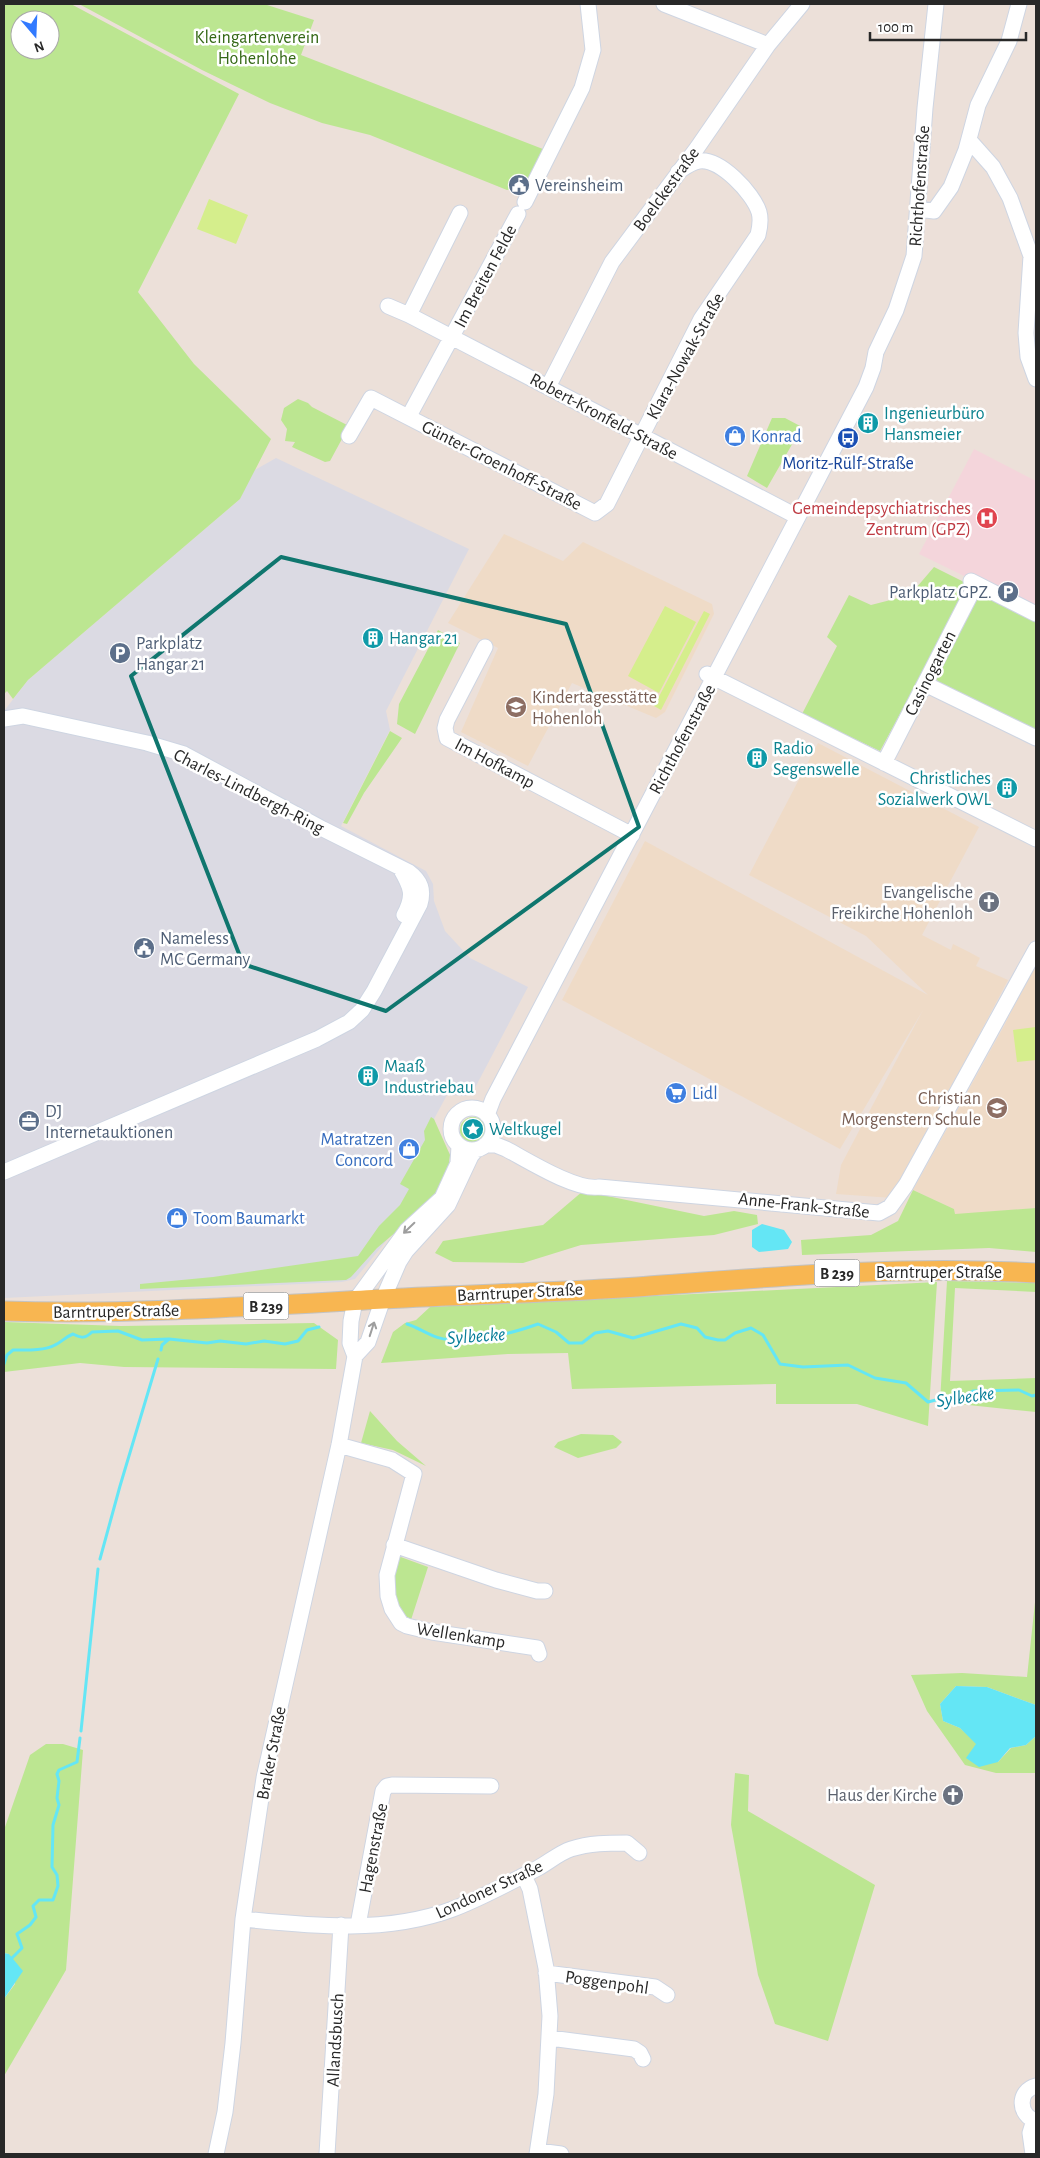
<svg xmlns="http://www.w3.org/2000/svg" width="1040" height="2158" viewBox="0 0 1040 2158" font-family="'Alegreya Sans',sans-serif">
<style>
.industrial{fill:#dbdae3}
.education{fill:#efdbc7}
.medical{fill:#f4d5db}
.green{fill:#bce691;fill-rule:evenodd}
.pitch{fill:#d5ee8c}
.water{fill:#64e6f5}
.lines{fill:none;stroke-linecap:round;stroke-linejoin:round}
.stream{stroke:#64e6f5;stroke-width:3}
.minor-casing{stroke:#ced5e2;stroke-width:17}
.major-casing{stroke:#c3c3c3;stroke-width:21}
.minor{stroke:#fff;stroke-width:15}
.major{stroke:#f8b651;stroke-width:19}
.oneway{stroke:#9e9e9e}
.marked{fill:none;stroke:#0f766e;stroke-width:4;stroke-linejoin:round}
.labels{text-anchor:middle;stroke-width:5;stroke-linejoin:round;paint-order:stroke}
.shield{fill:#fff;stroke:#686868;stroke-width:1}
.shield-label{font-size:16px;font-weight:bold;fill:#282828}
.park-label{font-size:18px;fill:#346815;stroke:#fff}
.service-label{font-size:18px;fill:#4e5e75;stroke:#fff;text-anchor:start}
.street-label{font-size:18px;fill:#282828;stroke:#fff}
.culture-label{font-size:18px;fill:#0d838f;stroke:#fff;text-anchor:start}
.shop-label{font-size:18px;fill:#366cbe;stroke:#fff;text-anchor:start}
.transit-label{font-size:18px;fill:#164399;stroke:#fff}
.health-label{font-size:18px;fill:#be3a42;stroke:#fff;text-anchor:end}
.education-label{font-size:18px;fill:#785e54;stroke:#fff;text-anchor:start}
.worship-label{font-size:18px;fill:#5b616d;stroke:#fff;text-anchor:end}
.water-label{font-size:19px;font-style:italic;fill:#077d98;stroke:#fff}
</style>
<rect width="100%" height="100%" fill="#ece0d9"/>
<path class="industrial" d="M 276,458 L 469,549 L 386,711 L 390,730 L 341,826 L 426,871 L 433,884 L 434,901 L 445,931 L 470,958 L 528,987 L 476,1086 L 470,1094 L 465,1096 L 447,1095 L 434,1119 L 443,1144 L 451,1155 L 446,1168 L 355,1279 L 342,1282 L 4,1298 L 4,711 L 28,680 L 240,499 L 253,471 Z"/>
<path class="education" d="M 504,534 L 563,561 L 583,542 L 712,604 L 714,614 L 665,712 L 656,718 L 572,683 L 528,766 L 461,732 L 498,648 L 448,623 Z
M 818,743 L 979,827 L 922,935 L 951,950 L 953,944 L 969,952 L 980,958 L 976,966 L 1008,980 L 893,1198 L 836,1194 L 841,1165 L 923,1010 L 840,1149 L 562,1000 L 645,841 L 928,995 L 866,936 L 749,875 Z
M 1036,961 L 1036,1208 L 955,1215 L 954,1209 L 913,1190 L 1004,1026 Z"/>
<path class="medical" d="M 974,449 L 1036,481 L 1036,611 L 919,554 Z"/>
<path class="green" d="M 4,4 L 71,4 L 239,94 L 138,292 L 194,364 L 271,439 L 240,499 L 28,680 L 13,699 L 7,691 L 4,694 ZM 20,20 L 50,20 L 50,50 L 20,50 Z
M 79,4 L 264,4 L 314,20 L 301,55 L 548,151 L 528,187 L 507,190 L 370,135 L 322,123 L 270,103 L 202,70 Z
M 298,399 L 308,403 L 312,407 L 349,426 L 330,461 L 325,462 L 292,447 L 295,442 L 285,441 L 287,429 L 281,420 L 284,408 Z
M 772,418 L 785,418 L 802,427 L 767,488 L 747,476 Z
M 934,567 L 964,582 L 968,588 L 880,751 L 802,714 L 837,646 L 827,637 L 849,595 L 871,605 L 910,595 Z
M 977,588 L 1036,618 L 1036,732 L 938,682 L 935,676 Z
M 438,630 L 460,643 L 415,734 L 397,724 L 399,704 Z
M 390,731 L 402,738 L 364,793 L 347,824 L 343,823 Z
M 431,1117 L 434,1119 L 450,1155 L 449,1162 L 455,1165 L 442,1193 L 377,1248 L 351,1277 L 346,1280 L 140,1289 L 140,1284 L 213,1277 L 358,1256 L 379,1226 L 400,1205 L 409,1189 L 400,1184 L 425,1140 L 424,1131 Z
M460 1130a13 13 0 1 1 26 0a13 13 0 1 1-26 0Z
M 913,1190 L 954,1209 L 955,1214 L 1036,1208 L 1036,1252 L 989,1248 L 802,1255 L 801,1240 L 871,1235 L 898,1221 Z
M 583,1191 L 704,1216 L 734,1211 L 757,1215 L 758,1224 L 714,1235 L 581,1245 L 523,1263 L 453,1262 L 435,1253 L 443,1241 L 543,1225 Z
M 947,1281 L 1036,1283 L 1036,1292 L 955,1288 L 950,1381 L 1036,1378 L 1036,1412 L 940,1402 Z
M 937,1282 L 928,1426 L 857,1404 L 776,1404 L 776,1384 L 572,1389 L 568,1353 L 508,1354 L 381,1363 L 393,1332 L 405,1323 L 416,1320 L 430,1307 Z
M 4,1322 L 121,1326 L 314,1323 L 338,1340 L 336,1369 L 124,1367 L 80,1363 L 4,1372 Z
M 370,1411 L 397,1441 L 426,1466 L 393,1450 L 361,1443 Z
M 581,1434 L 613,1435 L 622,1442 L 616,1448 L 578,1458 L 554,1447 L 558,1442 Z
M 398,1556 L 428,1567 L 411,1620 C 388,1604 392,1581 398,1556 Z
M 1036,1593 L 1036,1705 L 987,1687 L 956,1686 L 940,1704 L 943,1721 L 960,1728 L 998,1762 L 1011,1748 L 1026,1745 L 1036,1736 L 1036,1773 L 996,1773 L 965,1765 L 927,1711 L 911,1675 L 962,1673 L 1027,1677 Z
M 46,1744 L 63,1744 L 83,1750 L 66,1970 L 4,2076 L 4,1999 L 15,1984 L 9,1954 L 4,1953 L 4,1830 L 30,1755 Z
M 735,1773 L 749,1775 L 748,1811 L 875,1885 L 828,2041 L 775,2024 L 758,1975 L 731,1825 Z"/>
<path class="pitch" d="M 209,199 L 248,215 L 236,244 L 197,229 Z
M 665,606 L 696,622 L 659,693 L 628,676 Z
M 704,611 L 710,614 L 661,710 L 654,706 Z
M 1036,1027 L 1036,1060 L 1017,1062 L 1013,1030 Z"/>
<path class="water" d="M 762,1224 L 784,1230 L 792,1242 L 788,1249 L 759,1252 L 752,1247 L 752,1230 Z
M 956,1686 L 987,1687 L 1036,1705 L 1036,1736 L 1026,1745 L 1010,1748 L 998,1762 L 979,1767 L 966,1758 L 976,1744 L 960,1728 L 943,1721 L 940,1704 Z
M 4,1953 L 9,1954 L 23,1971 L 4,1999 Z"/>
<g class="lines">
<path class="stream" d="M 407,1324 C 421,1328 437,1342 453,1339 C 458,1338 463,1334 468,1332 C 493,1340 515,1332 538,1324 L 556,1332 L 569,1343 L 582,1343 L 595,1333 L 608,1331 L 633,1338 L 681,1324 L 697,1328 L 705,1337 L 718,1340 L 725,1340 L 735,1333 L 751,1328 L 763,1335 L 780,1364 L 803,1367 L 848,1365 L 875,1378 L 906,1383 L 928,1402 L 955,1395 L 967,1395 L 973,1391 L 1019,1390 L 1032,1396 L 1036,1395
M 161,1350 L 162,1345 L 169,1339
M 4,1364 L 7,1355 L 13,1350 C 26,1350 44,1351 55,1345 C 62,1342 65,1337 73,1334 C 81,1338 85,1339 92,1332 L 118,1331 L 142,1340 L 169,1339 L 207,1343 L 220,1341 L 246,1344 L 264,1341 L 285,1344 L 298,1341 L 307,1330 L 319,1327
M 100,1559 L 120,1486 L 158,1359
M 81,1731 L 98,1569
M 12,1958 L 22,1948 L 17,1934 L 30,1925 L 36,1917 L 33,1906 L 39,1900 L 53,1900 L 58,1886 L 57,1875 L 52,1867 L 53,1825 L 59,1805 L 57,1798 L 59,1781 L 57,1774 L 59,1770 L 77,1762 L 80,1738"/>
<g class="minor-casing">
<path id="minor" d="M 664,4 L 768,45
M 969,140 L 993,167 L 1010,198 L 1031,256 L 1026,333 L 1028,357 L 1036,379
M 525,202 L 582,88 L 593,50 L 588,4
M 919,209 L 934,211 L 951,187 L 966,150 L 978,105 L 1009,41 L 1019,4
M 460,213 L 409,315 L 798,517
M 388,306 L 409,315
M 548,387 L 612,262 L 697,148 L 768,45 L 802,4
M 409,416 L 518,214
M 349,436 L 371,398 L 595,513 L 607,504 L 701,319 L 758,235 C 760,227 761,219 759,212 C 753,193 720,158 699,161 C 691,162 684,168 678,172
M 971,581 L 1036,614
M 485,647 L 447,720 L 445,728 L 447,738 L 632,835
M 707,674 L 1036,839
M 925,684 L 1036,738
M 4,719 L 23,716 L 147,743 L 184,754 L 323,829 L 409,872 C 421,881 424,890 420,904 L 374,991 L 362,1010 L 349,1022 L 317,1039 L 4,1172
M 884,763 L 976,584
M 400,868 C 411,887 415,895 404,915
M451 1129a21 21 0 1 1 42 0a21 21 0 1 1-42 0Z
M 487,1115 L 493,1099 L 866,387 L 873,368 L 876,352 L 896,310 L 914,256 L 925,108 L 936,4
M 485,1145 L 496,1145 L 506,1149 C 527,1160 576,1191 599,1187 L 879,1213 L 890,1207 L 906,1185 L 1036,949
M 355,1356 L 368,1342 L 383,1299 L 399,1262 L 406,1251 L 448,1205 L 471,1156 L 476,1150
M 339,1445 L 392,1460 L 414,1474 L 387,1575 L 388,1596 L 392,1609 L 401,1623 L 407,1626 L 432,1632 L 537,1648 L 539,1654
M 394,1545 L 496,1580 L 537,1591 L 545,1591
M 524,1876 L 530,1889 L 546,1968 L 550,2016 L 546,2094 L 537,2154
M 243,1919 C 312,1926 386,1934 453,1909 C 482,1898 511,1882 538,1868 C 549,1862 559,1853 571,1849 C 590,1843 608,1843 627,1843 L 639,1853
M 358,1925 L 383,1791 L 387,1786 L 392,1785 L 491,1786
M 546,1973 L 655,1987 L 667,1995
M 550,2038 L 634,2049 L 640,2053 L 643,2059
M 1036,2086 C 1017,2091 1018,2115 1036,2121
M 538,2151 L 561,2154
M 216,2154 L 225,2112 L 233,2043 L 243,1919 L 264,1778 L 339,1445 L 355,1356 L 350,1343 L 351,1321 L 355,1301 L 407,1230 L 442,1198 L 458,1163 L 459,1146
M 327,2154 L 341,1925
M 1033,2154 L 1030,2133 L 1034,2120"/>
</g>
<g class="major-casing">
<path id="major" d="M 4,1311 C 130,1315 256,1306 383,1299 C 467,1294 552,1293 637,1287 C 770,1277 903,1265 1036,1273"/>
</g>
<use href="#minor" class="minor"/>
<use href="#major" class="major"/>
</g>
<defs><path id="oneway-shaft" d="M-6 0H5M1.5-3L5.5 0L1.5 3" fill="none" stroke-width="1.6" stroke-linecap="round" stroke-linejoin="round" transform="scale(1.25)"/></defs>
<g class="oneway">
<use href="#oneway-shaft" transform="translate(409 1228) rotate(136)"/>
<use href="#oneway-shaft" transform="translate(372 1329) rotate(-72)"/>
</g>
<path class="marked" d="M 281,557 L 566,624 L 639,827 L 386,1011 L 243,964 L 131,676 Z"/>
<defs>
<g id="civic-disc" transform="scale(1.125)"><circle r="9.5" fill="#5c6f8a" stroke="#fff"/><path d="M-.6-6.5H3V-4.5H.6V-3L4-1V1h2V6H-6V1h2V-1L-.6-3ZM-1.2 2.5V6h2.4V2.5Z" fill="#fff"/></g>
<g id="building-disc" transform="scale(1.125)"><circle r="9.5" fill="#0f9aa8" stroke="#fff"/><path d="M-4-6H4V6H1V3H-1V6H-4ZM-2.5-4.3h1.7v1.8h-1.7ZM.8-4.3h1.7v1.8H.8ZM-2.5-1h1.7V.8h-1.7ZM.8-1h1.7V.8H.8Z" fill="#fff"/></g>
<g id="shop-disc" transform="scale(1.125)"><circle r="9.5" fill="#3f7fe0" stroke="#fff"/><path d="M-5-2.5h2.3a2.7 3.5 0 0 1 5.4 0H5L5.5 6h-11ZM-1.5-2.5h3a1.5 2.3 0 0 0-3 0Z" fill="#fff"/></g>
<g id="bus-disc" transform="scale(1.125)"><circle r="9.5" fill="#1a4fb4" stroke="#fff"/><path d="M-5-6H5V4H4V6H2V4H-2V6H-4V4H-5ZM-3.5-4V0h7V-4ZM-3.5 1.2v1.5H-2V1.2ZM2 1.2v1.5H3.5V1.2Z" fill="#fff"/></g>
<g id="hospital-disc" transform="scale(1.125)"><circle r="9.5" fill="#e0444e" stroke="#fff"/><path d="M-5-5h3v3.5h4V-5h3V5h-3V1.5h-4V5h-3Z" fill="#fff"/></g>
<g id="parking-disc" transform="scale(1.125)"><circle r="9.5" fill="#5c6f8a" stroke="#fff"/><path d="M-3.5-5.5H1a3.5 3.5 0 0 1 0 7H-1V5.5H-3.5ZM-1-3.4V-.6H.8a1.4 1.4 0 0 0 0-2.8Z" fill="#fff"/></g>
<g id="school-disc" transform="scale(1.125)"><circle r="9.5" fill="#8d6e63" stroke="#fff"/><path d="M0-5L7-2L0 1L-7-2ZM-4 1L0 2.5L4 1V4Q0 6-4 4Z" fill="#fff"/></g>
<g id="church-disc" transform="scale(1.125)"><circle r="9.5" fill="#6b7280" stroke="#fff"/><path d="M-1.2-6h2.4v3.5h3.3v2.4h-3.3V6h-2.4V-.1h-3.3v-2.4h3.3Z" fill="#fff"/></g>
<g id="supermarket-disc" transform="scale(1.125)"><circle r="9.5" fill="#3f7fe0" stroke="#fff"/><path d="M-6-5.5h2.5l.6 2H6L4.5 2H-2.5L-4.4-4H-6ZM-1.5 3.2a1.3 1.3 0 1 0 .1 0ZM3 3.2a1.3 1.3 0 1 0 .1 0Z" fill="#fff"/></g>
<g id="office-disc" transform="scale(1.125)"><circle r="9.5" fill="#5c6f8a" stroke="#fff"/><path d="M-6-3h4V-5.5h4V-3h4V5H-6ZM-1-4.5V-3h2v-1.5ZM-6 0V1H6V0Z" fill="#fff"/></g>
<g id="sight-disc" transform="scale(1.125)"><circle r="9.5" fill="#0f9aa8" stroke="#fff"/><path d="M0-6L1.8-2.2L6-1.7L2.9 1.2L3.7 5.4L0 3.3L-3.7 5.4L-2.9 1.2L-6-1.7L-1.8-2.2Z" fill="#fff"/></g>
</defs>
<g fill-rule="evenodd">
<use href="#civic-disc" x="519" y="185"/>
<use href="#building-disc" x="868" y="423"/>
<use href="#shop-disc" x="735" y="436"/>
<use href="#bus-disc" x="848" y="438"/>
<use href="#hospital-disc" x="987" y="518"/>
<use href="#parking-disc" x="1008" y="592"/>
<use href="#building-disc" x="373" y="638"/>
<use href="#parking-disc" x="120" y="653"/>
<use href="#school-disc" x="516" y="707"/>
<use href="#building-disc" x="757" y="758"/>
<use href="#building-disc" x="1007" y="788"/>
<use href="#church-disc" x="989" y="902"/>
<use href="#civic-disc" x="144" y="948"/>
<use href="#building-disc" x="368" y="1076"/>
<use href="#supermarket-disc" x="676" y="1093"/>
<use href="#school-disc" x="997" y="1108"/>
<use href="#office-disc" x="29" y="1121"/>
<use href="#sight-disc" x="473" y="1129"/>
<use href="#shop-disc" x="409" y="1149"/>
<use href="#shop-disc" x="177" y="1218"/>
<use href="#church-disc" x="953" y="1795"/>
</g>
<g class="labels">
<g class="shield">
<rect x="814.5" y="1259.5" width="45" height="27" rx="4"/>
<rect x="243.5" y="1292.5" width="45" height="27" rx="4"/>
</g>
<g class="shield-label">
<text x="837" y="1279">B 239</text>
<text x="266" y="1312">B 239</text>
</g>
<g class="park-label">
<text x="257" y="43">Kleingartenverein<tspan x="257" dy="21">Hohenlohe</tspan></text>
</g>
<g class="service-label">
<text x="535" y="191">Vereinsheim</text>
<text x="992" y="598" text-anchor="end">Parkplatz GPZ.</text>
<text x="136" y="649">Parkplatz<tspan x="136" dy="21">Hangar 21</tspan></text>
<text x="160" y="944">Nameless<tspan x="160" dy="21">MC Germany</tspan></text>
<text x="45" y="1117">DJ<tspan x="45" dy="21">Internetauktionen</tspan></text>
</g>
<g class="street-label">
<text transform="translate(919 186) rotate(-86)" y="6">Richthofenstraße</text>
<text transform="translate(666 189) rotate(-54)" y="6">Boelckestraße</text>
<text transform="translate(485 276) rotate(-62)" y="6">Im Breiten Felde</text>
<text transform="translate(685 356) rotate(-61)" y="6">Klara-Nowak-Straße</text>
<text transform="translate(604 416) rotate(28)" y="6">Robert-Kronfeld-Straße</text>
<text transform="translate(502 465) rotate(27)" y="6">Günter-Groenhoff-Straße</text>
<text transform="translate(930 673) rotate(-63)" y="6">Casinogarten</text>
<text transform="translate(682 739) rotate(-62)" y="6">Richthofenstraße</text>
<text transform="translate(495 763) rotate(28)" y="6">Im Hofkamp</text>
<text transform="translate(249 791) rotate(27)" y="6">Charles-Lindbergh-Ring</text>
<text transform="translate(804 1205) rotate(6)" y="6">Anne-Frank-Straße</text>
<text x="939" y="1278">Barntruper Straße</text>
<text transform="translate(520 1292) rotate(-3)" y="6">Barntruper Straße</text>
<text transform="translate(116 1311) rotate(-1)" y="6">Barntruper Straße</text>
<text transform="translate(461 1635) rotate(9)" y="6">Wellenkamp</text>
<text transform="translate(271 1753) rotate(-79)" y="6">Braker Straße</text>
<text transform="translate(373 1848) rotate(-79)" y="6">Hagenstraße</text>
<text transform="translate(489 1889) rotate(-25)" y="6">Londoner Straße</text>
<text transform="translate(607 1982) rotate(8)" y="6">Poggenpohl</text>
<text transform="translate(335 2040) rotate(-87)" y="6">Allandsbusch</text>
</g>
<g class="culture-label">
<text x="884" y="419">Ingenieurbüro<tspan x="884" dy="21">Hansmeier</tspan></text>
<text x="389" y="644">Hangar 21</text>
<text x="773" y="754">Radio<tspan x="773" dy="21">Segenswelle</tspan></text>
<text x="991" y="784" text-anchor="end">Christliches<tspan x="991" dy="21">Sozialwerk OWL</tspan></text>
<text x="384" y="1072">Maaß<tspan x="384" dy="21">Industriebau</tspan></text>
<text x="489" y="1135">Weltkugel</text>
</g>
<g class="shop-label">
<text x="751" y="442">Konrad</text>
<text x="692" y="1099">Lidl</text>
<text x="393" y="1145" text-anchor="end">Matratzen<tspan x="393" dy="21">Concord</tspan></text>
<text x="193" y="1224">Toom Baumarkt</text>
</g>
<g class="transit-label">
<text x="848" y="469">Moritz-Rülf-Straße</text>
</g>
<g class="health-label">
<text x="971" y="514">Gemeindepsychiatrisches<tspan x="971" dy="21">Zentrum (GPZ)</tspan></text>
</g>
<g class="education-label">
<text x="532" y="703">Kindertagesstätte<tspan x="532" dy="21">Hohenloh</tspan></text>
<text x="981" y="1104" text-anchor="end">Christian<tspan x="981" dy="21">Morgenstern Schule</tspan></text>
</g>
<g class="worship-label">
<text x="973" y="898">Evangelische<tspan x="973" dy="21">Freikirche Hohenloh</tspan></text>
<text x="937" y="1801">Haus der Kirche</text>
</g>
<g class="water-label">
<text transform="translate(476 1335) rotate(-4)" y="7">Sylbecke</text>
<text transform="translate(965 1396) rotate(-8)" y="7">Sylbecke</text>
</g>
</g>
<rect width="1040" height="2158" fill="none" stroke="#282828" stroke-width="10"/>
<g transform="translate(35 35) rotate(161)"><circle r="24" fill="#ffffff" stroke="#a9a9a9"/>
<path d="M0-4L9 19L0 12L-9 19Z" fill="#327aff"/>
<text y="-8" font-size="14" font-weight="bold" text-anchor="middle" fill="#282828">N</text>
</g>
<path d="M870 32v8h156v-8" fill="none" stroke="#282828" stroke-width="2.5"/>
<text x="878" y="32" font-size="15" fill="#282828" stroke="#ffffff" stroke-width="4" paint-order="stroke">100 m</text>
</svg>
